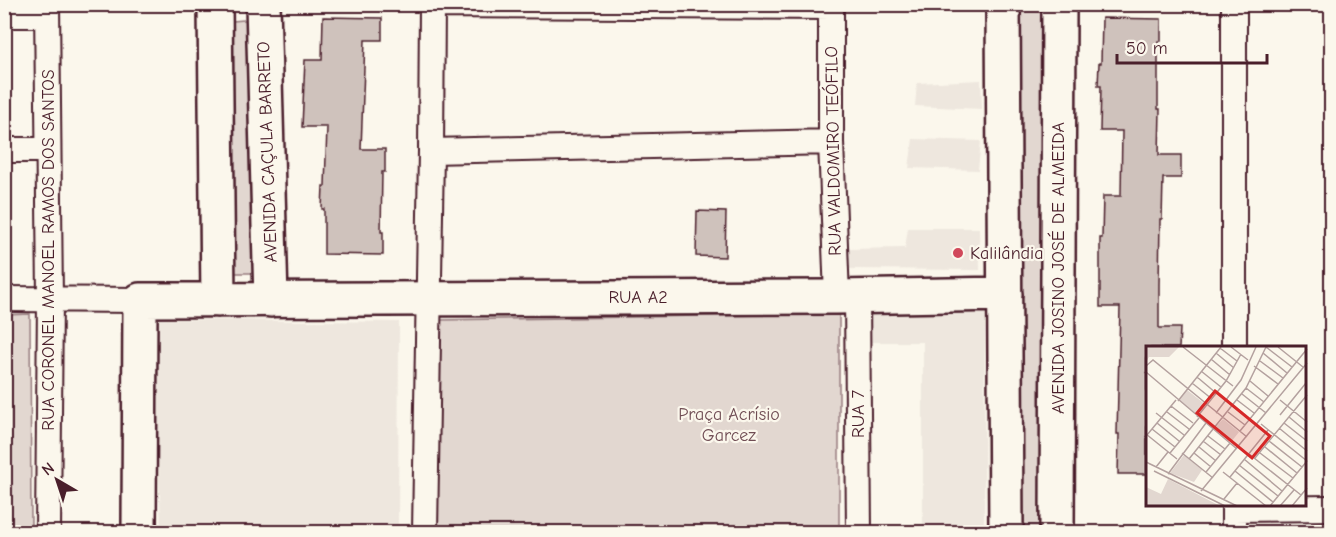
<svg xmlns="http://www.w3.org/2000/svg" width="1336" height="537" viewBox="0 0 1336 537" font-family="'Comic Neue',sans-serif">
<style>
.built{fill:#eee7de}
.park{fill:#e2d7d0;stroke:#967b7e;stroke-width:1.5}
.building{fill:#cfc2bc;stroke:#4a1f2b;stroke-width:1.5}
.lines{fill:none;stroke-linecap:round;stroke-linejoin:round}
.street-casing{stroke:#4a1f2b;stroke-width:28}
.secondary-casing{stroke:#4a1f2b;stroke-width:38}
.street{stroke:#fbf7ec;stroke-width:24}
.secondary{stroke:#fbf7ec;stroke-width:33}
.poi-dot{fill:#d1495b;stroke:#fbf7ec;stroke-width:2}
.labels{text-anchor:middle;stroke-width:4.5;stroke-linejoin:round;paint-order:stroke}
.street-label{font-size:18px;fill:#4a1f2b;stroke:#fbf7ec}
.poi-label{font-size:18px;fill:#4a1f2b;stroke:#fbf7ec;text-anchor:start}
.park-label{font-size:18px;fill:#704d54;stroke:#fbf7ec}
.inset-road{fill:none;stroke:#b4a19f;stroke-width:1.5}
.view{fill:#d62828;fill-opacity:0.15;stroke:#d62828;stroke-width:3}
.inset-edge{fill:none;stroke:#4a1f2b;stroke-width:3}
</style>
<rect width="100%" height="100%" fill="#fbf7ec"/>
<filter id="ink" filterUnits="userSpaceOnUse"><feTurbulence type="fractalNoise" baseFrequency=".0167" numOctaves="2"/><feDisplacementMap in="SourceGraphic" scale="12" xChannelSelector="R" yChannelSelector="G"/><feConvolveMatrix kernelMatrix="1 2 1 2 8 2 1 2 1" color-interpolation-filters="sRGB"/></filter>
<g filter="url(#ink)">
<path class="built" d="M 981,80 L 982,109 L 915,106 L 917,83 Z
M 913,139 L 981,141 L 978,170 L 909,168 Z
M 908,228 L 979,228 L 980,270 L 847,269 L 847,249 L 905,248 Z
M 868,309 L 985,309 L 984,532 L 923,532 L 923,342 L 868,342 Z
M 155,319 L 399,322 L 398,532 L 161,532 Z"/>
<path class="park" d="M 1017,5 L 1048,5 L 1050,532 L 1017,532 Z
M 255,19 L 255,273 L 229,273 L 233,21 Z
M 30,314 L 31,532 L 5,532 L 5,315 Z
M 839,314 L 839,532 L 435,532 L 440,320 Z"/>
<path class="building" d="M 323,17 L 382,18 L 382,40 L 365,40 L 361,149 L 385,149 L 385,172 L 382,172 L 381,232 L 383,232 L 383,255 L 324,254 L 324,209 L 322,209 L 323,186 L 325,186 L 327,127 L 302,127 L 305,60 L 322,60 Z
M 1102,18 L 1161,19 L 1161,41 L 1158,41 L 1158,109 L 1160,109 L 1159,155 L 1181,155 L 1181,178 L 1163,178 L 1162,219 L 1160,219 L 1159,285 L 1159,328 L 1180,328 L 1179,348 L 1147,348 L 1147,474 L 1118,474 L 1119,434 L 1117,434 L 1120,307 L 1100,307 L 1100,238 L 1102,238 L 1103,196 L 1121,196 L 1122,131 L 1100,131 L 1101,86 L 1098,86 L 1099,63 L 1101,63 Z
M 697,211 L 726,212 L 725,257 L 696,256 Z"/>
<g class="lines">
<g class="street-casing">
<path id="street" d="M 47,4 L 50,299 L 48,532
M 831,4 L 831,142 L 837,297
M 1234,4 L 1234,348
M 432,5 L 831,7
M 4,15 L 47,15
M 4,150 L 48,150
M 431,151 L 831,142
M 857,296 L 859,532
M 4,299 L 140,300
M 1234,509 L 1332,508
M 425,532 L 431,151 L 432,4
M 1234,532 L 1234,506"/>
</g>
<g class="secondary-casing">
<path id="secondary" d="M 215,4 L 218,300
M 263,4 L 271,300
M 1003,4 L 1006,532
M 139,532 L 140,300 L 837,297 L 1005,294
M 1057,532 L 1059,4"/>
</g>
<use href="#street" class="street"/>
<use href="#secondary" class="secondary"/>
</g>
</g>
<circle class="poi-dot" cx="958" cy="253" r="6"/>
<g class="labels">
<g class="street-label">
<text transform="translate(833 151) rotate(-91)" y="6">RUA VALDOMIRO TEÓFILO</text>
<text transform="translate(267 152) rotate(-92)" y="6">AVENIDA CAÇULA BARRETO</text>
<text transform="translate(48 250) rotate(-90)" y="6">RUA CORONEL MANOEL RAMOS DOS SANTOS</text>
<text transform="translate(1058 268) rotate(-90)" y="6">AVENIDA JOSINO JOSÉ DE ALMEIDA</text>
<text x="638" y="303">RUA A2</text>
<text transform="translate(858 414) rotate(-90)" y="6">RUA 7</text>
</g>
<g class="poi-label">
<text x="970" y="259">Kalilândia</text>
</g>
<g class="park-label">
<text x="729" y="420">Praça Acrísio<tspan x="729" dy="21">Garcez</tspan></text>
</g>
</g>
<g transform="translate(1146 346)">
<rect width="160" height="160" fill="#fbf7ec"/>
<path d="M 22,133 L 74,160 L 0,160 L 0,141 L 15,148 Z" fill="#e2d7d0"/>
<path d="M 0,1 L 33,1 L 23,11 L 3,11 L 0,16 Z" fill="#e2d7d0"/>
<path d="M 41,44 L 60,59 L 52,69 L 33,54 ZM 77,73 L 93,86 L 85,96 L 68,83 ZM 38,109 L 56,124 L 48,136 L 24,127 Z" fill="#e2d7d0"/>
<path class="inset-road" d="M 37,1 L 87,40M 85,1 L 102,14M 120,1 L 146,21M 132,1 L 157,21M 74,2 L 91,15M 70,7 L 88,22M 117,7 L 141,27M 65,13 L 84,29M 114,15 L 137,32M 0,20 L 7,14 L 101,91M 108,20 L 132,38M 55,25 L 75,41M 0,26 L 91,103M 51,31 L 70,47M 104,35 L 122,50M 46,37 L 66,53M 100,42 L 118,56M 96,48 L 120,67M 91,54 L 108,67M 134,54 L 161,76M 32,55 L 75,1M 25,60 L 47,77M 87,60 L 103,73M 21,66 L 43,83M 82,66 L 99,79M 10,67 L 38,89M 70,67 L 95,34 L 110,1M 134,69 L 160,37M 51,71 L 80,35 L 95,8M 143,71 L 161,86M 11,77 L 33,95M 138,77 L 161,95M 115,78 L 161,115M 133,82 L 161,105M 6,83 L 29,101M 94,85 L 161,3M 0,88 L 31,113M 1,89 L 30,54M 62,90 L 79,103M 57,95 L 75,109M 123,95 L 156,121M 53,101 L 70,115M 119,101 L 151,127M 24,107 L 53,72M 36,107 L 67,132M 48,107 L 65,121M 114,107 L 147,132M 103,108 L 155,149M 109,112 L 161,49M 43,113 L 100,42 L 120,1M 98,113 L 136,145M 0,116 L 91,160M 93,119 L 132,150M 10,121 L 22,106M 8,125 L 79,160M 89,125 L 127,156M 60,126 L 84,97M 77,126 L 120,160M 22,128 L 60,77M 84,131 L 122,84M 55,145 L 161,17M 78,153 L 91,137M 124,160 L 161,115M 134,160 L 148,144M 146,160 L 161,142"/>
<path class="view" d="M 69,45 L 124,90 L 106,112 L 51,67 Z"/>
<rect width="160" height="160" class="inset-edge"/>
</g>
<rect width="1336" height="537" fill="none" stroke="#fbf7ec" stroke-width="24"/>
<rect x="12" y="12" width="1312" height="513" fill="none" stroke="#4a1f2b" stroke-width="2" filter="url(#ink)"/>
<g transform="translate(57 480) rotate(321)" stroke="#fbf7ec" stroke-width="4.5" paint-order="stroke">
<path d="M0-4.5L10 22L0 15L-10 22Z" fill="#4a1f2b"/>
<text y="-9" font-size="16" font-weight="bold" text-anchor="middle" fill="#4a1f2b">N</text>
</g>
<path d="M1117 54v9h150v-9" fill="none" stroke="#4a1f2b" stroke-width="3"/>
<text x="1126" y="54" font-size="18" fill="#4a1f2b" stroke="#fbf7ec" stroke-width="4.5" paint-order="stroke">50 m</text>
</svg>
